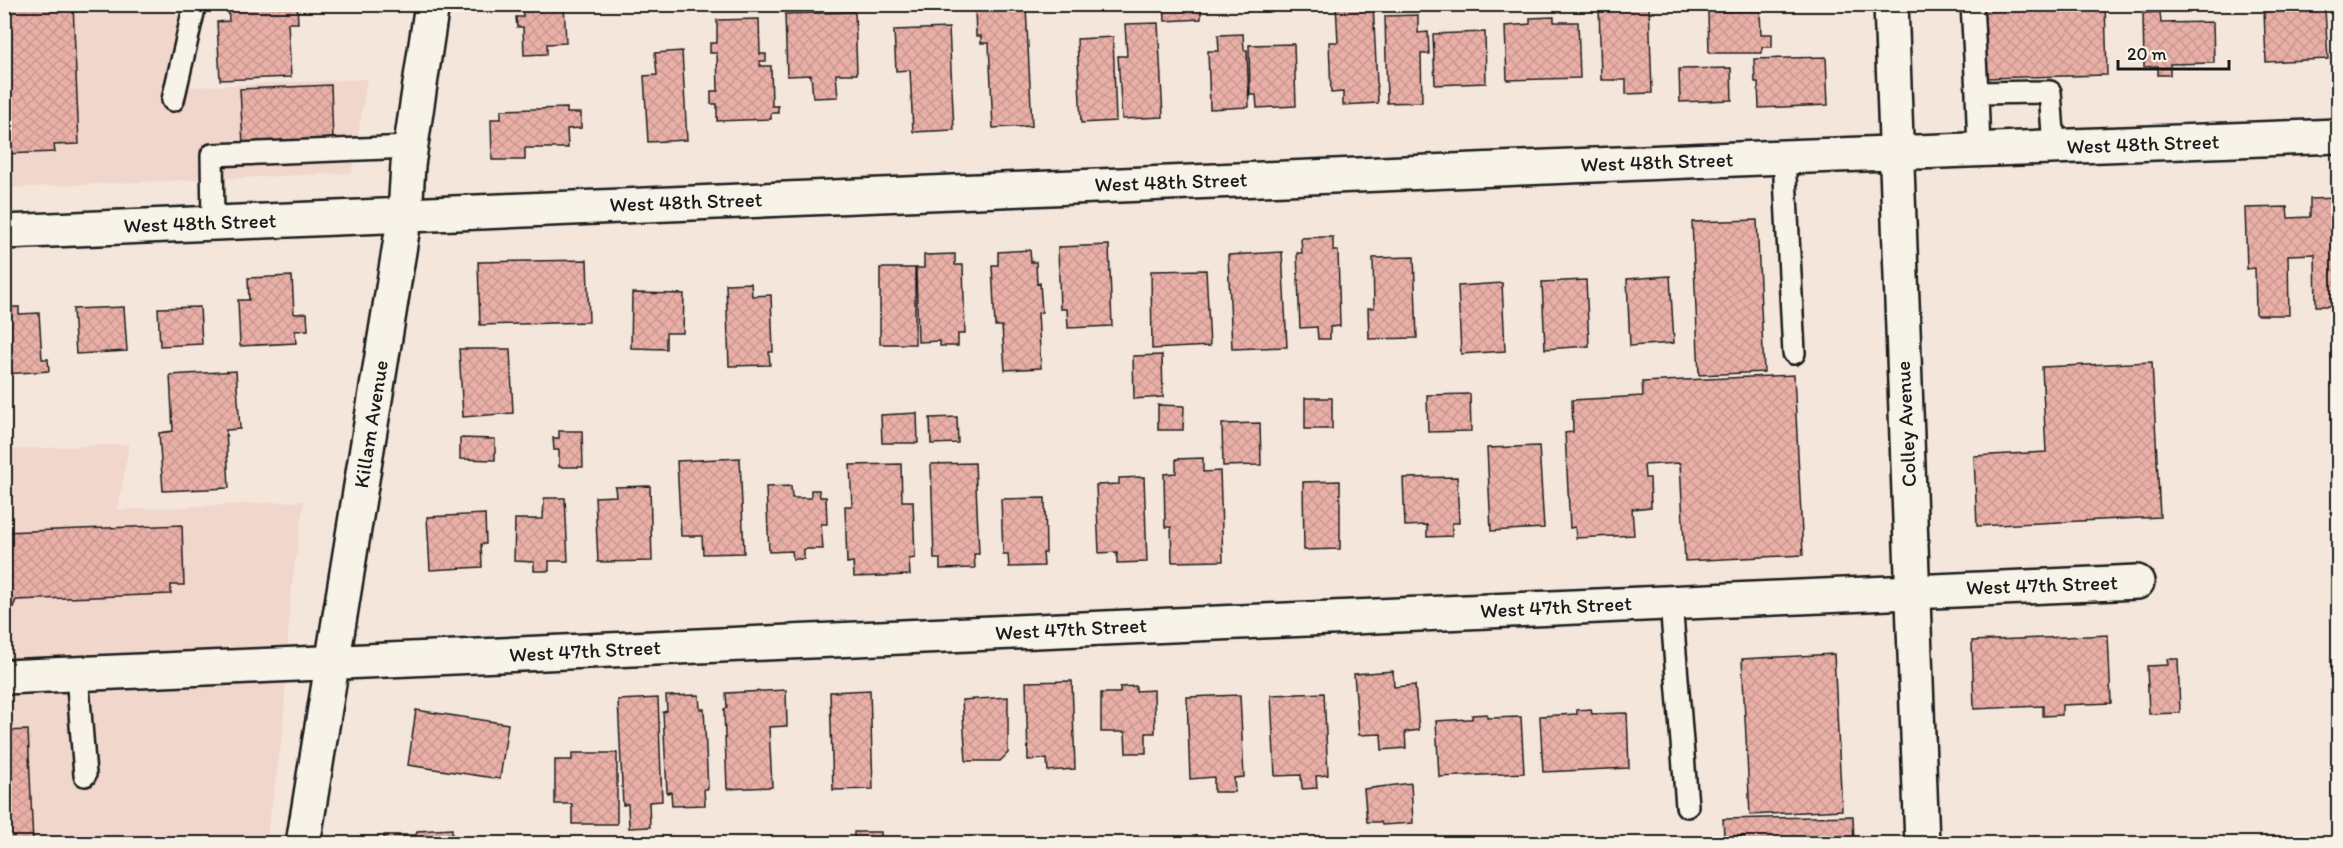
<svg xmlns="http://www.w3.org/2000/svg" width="2343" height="848" viewBox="0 0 2343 848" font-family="Itim,sans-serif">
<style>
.built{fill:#f1d6cc}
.building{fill:url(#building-cross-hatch);stroke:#1c1c1c;stroke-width:1.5}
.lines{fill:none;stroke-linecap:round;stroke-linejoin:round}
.service-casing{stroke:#1c1c1c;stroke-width:26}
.minor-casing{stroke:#1c1c1c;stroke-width:38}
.secondary-casing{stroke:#1c1c1c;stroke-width:38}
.service{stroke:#f7f3e8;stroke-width:21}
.minor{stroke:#f7f3e8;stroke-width:33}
.secondary{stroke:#f7f3e8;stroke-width:33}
.labels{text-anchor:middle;stroke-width:4.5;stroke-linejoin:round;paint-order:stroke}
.street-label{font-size:21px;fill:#1c1c1c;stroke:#f7f3e8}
</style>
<defs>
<pattern id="building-cross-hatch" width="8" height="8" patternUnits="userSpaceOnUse" patternTransform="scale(1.5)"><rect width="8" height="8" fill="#eab0a8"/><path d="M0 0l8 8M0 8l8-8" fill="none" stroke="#c89790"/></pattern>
</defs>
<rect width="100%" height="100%" fill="#f4e6db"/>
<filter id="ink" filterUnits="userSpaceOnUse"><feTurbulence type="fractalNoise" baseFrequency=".0167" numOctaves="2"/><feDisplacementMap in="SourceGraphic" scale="12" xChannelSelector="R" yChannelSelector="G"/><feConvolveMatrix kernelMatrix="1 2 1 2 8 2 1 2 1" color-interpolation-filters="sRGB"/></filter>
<g filter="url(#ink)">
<path class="built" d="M 4,5 L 201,5 L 189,87 L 367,79 L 352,173 L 5,188 Z
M 129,444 L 118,510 L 304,501 L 290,598 L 283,731 L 266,843 L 5,843 L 4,450 Z"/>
<path class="building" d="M 4,4 L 73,4 L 79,144 L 54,145 L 55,152 L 4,154 Z
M 228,4 L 297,4 L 298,23 L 288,23 L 291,77 L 220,80 L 217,22 L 229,21 Z
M 522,4 L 564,4 L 566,43 L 547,44 L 547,54 L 524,55 L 523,27 L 517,27 L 516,17 L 523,17 Z
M 1164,4 L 1201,4 L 1201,19 L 1165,21 Z
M 1336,4 L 1373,4 L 1378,103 L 1343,105 L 1343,92 L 1331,93 L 1329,42 L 1338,42 Z
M 1599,4 L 1649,4 L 1652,93 L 1626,94 L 1626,80 L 1601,80 Z
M 1984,4 L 2105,4 L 2107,75 L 1985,78 Z
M 1026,7 L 1032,126 L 993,128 L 989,43 L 981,43 L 981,36 L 976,36 L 975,9 Z
M 2325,9 L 2328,59 L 2266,62 L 2264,11 Z
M 1708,11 L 1760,11 L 1761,34 L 1772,34 L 1772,47 L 1762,47 L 1762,53 L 1709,53 Z
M 855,12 L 857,74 L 836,74 L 838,97 L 813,98 L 811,75 L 787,76 L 785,14 Z
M 2160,12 L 2161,23 L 2213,22 L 2214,63 L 2170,64 L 2170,75 L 2158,75 L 2158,66 L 2144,67 L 2143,13 Z
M 1418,15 L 1418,33 L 1428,32 L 1429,54 L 1421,54 L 1422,102 L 1387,103 L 1385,16 Z
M 1554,17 L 1554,22 L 1578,22 L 1580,78 L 1507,80 L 1505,26 L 1530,24 L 1530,18 Z
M 759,19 L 760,54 L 766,54 L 766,61 L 760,61 L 760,66 L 771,66 L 772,106 L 778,106 L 778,113 L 771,113 L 771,119 L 717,121 L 717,104 L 711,104 L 711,91 L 718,91 L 717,53 L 710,53 L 710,43 L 717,43 L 717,20 Z
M 1158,23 L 1163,117 L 1122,119 L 1118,56 L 1127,56 L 1125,24 Z
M 949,28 L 954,130 L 913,132 L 910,70 L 896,71 L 894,30 Z
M 1485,32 L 1486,83 L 1435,85 L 1433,34 Z
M 1243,34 L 1244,50 L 1247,50 L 1249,107 L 1210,109 L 1208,51 L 1219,51 L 1218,35 Z
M 1113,37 L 1116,121 L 1081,123 L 1077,39 Z
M 1294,44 L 1296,106 L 1257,108 L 1256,95 L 1250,95 L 1249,45 Z
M 682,51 L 687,140 L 648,142 L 644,76 L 657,75 L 655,53 Z
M 1826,57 L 1828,105 L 1759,108 L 1758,82 L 1755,82 L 1754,59 Z
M 1731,68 L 1732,100 L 1680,102 L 1679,69 Z
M 331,85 L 333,141 L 243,145 L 240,89 Z
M 567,108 L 567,113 L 581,113 L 581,128 L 567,129 L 568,148 L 525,148 L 525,160 L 492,160 L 491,119 L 501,119 L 501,110 Z
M 2338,198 L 2338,355 L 2332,355 L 2331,306 L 2316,306 L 2315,254 L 2288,255 L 2289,315 L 2256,315 L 2255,268 L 2247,269 L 2245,208 L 2287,207 L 2288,218 L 2310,217 L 2310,199 Z
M 1757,220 L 1764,372 L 1699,375 L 1692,222 Z
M 1324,237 L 1333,237 L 1333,251 L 1338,251 L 1340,326 L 1330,327 L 1330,339 L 1318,339 L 1317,327 L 1300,328 L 1297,253 L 1302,253 L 1301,238 Z
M 1109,245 L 1112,326 L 1068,328 L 1067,309 L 1060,309 L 1058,247 Z
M 1030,250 L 1031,262 L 1036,262 L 1037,284 L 1040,283 L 1042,312 L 1038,313 L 1041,368 L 1005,370 L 1002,326 L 995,326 L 992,265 L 998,265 L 998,252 Z
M 1282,252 L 1287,347 L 1232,349 L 1228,255 Z
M 955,254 L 955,265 L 963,265 L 965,334 L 958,334 L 958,346 L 940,346 L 940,341 L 918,342 L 916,268 L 924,268 L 924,255 Z
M 1414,257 L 1417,338 L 1369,339 L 1368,308 L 1374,308 L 1373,258 Z
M 587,260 L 589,322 L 480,325 L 478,262 Z
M 880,268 L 915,268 L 915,344 L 880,344 Z
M 1206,270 L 1210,346 L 1152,349 L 1151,271 Z
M 292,276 L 294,314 L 307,313 L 308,330 L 295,331 L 296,343 L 240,346 L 238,300 L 249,300 L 248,278 Z
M 1670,276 L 1674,343 L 1630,346 L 1627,279 Z
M 1586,280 L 1589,346 L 1545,349 L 1542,282 Z
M 751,283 L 752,296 L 771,295 L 773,352 L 769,352 L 770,365 L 729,366 L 726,284 Z
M 1502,283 L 1505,351 L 1461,354 L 1458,286 Z
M 632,293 L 684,294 L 683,333 L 666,333 L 666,349 L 631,348 Z
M 8,307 L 19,307 L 19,314 L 39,313 L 42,359 L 48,359 L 49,371 L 4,374 L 4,314 L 8,313 Z
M 124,307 L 127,351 L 76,354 L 73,309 Z
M 200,307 L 202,344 L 160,346 L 158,308 Z
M 459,349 L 510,349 L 513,413 L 463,417 Z
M 1162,355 L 1163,397 L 1134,399 L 1133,356 Z
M 2152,362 L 2160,517 L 1977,526 L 1974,456 L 2046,452 L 2042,367 Z
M 236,371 L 240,429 L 226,430 L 229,488 L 163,491 L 159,433 L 173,431 L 170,375 Z
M 1794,375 L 1803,555 L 1685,561 L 1680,463 L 1644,465 L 1645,478 L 1650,478 L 1651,507 L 1632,509 L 1634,535 L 1576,538 L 1575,527 L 1570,528 L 1565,433 L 1573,432 L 1572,400 L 1643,396 L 1642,382 Z
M 1470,394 L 1471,431 L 1428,432 L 1427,395 Z
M 1305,398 L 1332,398 L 1332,429 L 1305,429 Z
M 1158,405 L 1184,406 L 1183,430 L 1158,430 Z
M 917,413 L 918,443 L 882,443 L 881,415 Z
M 957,417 L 958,443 L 931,444 L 930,418 Z
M 1260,423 L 1261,465 L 1223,466 L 1222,424 Z
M 559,431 L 582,431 L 583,467 L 559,467 L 559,450 L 554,450 L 553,438 L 559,438 Z
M 460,438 L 495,439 L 495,460 L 460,459 Z
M 1539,446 L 1544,528 L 1491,531 L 1487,448 Z
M 740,458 L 744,553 L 703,554 L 702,536 L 681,536 L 677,461 Z
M 1203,458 L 1203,472 L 1220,471 L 1223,561 L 1172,562 L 1171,527 L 1165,527 L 1164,474 L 1176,473 L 1176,459 Z
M 975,463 L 979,554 L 974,554 L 975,568 L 940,569 L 940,559 L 934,559 L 931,464 Z
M 901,464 L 902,501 L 913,501 L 915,558 L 909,559 L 910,575 L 854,577 L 853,562 L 847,563 L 845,506 L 852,506 L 850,465 Z
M 1144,477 L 1147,562 L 1117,563 L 1117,552 L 1099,553 L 1096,485 L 1119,484 L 1119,478 Z
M 1457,477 L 1459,523 L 1452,523 L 1452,536 L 1427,537 L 1427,525 L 1405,526 L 1403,478 Z
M 1340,481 L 1340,549 L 1304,550 L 1303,482 Z
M 650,486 L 652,561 L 598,562 L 595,497 L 616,496 L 615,487 Z
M 791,486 L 792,498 L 811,498 L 811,490 L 819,490 L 820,497 L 826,497 L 827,524 L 821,524 L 823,549 L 804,549 L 804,559 L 793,559 L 792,551 L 769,552 L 766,487 Z
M 544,498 L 565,498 L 568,561 L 549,561 L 549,571 L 534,571 L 534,562 L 514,561 L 515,519 L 543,519 Z
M 1045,498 L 1046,553 L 1043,553 L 1044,566 L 1009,567 L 1008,554 L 1003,554 L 1001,499 Z
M 485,514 L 486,544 L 481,544 L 482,567 L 430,570 L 427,517 Z
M 182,525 L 184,585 L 171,585 L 171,594 L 16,600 L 11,612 L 4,619 L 4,532 Z
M 2108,635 L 2111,703 L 2062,705 L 2062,715 L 2043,716 L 2043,706 L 1974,709 L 1972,641 Z
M 1834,654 L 1842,810 L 1750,815 L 1742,659 Z
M 2167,659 L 2178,659 L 2180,713 L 2149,714 L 2147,666 L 2168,665 Z
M 1393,671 L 1394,687 L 1415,685 L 1419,730 L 1405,732 L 1406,748 L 1382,750 L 1381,734 L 1359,735 L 1354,674 Z
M 1072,681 L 1075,769 L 1048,771 L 1047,759 L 1028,760 L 1026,682 Z
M 1136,686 L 1136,691 L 1154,690 L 1155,733 L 1146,733 L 1146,753 L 1126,753 L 1125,732 L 1101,732 L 1101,693 L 1120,693 L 1120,687 Z
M 786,690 L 787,726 L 769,727 L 772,787 L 727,789 L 724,709 L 727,708 L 726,693 Z
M 870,690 L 873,789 L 833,790 L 830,692 Z
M 1324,693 L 1328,775 L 1316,776 L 1317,788 L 1302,789 L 1301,775 L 1275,776 L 1271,695 Z
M 699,695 L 700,709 L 704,709 L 708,789 L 704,789 L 705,805 L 672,806 L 671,792 L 667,793 L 663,712 L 667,711 L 666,696 Z
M 1240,695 L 1244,777 L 1234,778 L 1235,792 L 1214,792 L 1214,777 L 1190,779 L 1187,697 Z
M 1008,697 L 1008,753 L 1000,761 L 966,761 L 962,700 Z
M 658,698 L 662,801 L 649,802 L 650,827 L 629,828 L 628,804 L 623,805 L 618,700 Z
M 1591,709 L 1592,714 L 1627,713 L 1629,768 L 1543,772 L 1540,716 L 1577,714 L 1577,710 Z
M 416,710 L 508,724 L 500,779 L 408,765 Z
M 1487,714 L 1487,718 L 1521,717 L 1524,773 L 1439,777 L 1436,721 L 1469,719 L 1472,719 L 1472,715 Z
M 28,730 L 33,844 L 4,844 L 4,731 Z
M 572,753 L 617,753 L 617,824 L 572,824 L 572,804 L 555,804 L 555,760 L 572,760 Z
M 1411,783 L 1413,823 L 1382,825 L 1381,822 L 1367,822 L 1364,789 Z
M 1853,816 L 1854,844 L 1744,844 L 1744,836 L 1724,837 L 1723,819 Z
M 452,829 L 452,837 L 466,837 L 467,844 L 372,844 L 372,840 L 384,840 L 384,835 L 416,835 L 417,831 Z
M 854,832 L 881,832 L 881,844 L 854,844 Z"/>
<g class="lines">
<g class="service-casing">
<path id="service" d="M 1972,4 L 1977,93
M 173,100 L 195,4
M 1979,150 L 1977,93 L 2050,92 L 2054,147
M 1784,157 L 1794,353
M 213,223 L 212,155 L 411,147
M 1671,602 L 1687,806
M 77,674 L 85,775"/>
</g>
<g class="minor-casing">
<path id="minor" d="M 4,232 L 1784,157 L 2338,136
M 4,677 L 2137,582
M 303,844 L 405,214 L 408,165 L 432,4"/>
</g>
<g class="secondary-casing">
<path id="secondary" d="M 1891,4 L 1922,844"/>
</g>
<use href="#service" class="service"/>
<use href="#minor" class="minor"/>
<use href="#secondary" class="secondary"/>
</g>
</g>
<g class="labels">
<g class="street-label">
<text transform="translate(2143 144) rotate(-2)" y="7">West 48th Street</text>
<text transform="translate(1657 162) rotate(-2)" y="7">West 48th Street</text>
<text transform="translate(1171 182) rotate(-2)" y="7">West 48th Street</text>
<text transform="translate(686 202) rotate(-2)" y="7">West 48th Street</text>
<text transform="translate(200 223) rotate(-2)" y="7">West 48th Street</text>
<text transform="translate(371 424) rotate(-81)" y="7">Killam Avenue</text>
<text transform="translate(1906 424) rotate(-93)" y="7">Colley Avenue</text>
<text transform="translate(2042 585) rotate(-2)" y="7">West 47th Street</text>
<text transform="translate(1556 607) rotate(-3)" y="7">West 47th Street</text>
<text transform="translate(1071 629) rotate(-3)" y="7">West 47th Street</text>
<text transform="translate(585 651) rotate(-3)" y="7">West 47th Street</text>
</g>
</g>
<rect width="2343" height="848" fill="none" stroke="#f7f3e8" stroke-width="24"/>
<rect x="12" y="12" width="2319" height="824" fill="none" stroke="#1c1c1c" stroke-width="2" filter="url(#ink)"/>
<path d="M2118 60v9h111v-9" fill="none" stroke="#1c1c1c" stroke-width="3"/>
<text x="2127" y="60" font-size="18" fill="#1c1c1c" stroke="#f7f3e8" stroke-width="4.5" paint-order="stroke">20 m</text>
</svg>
